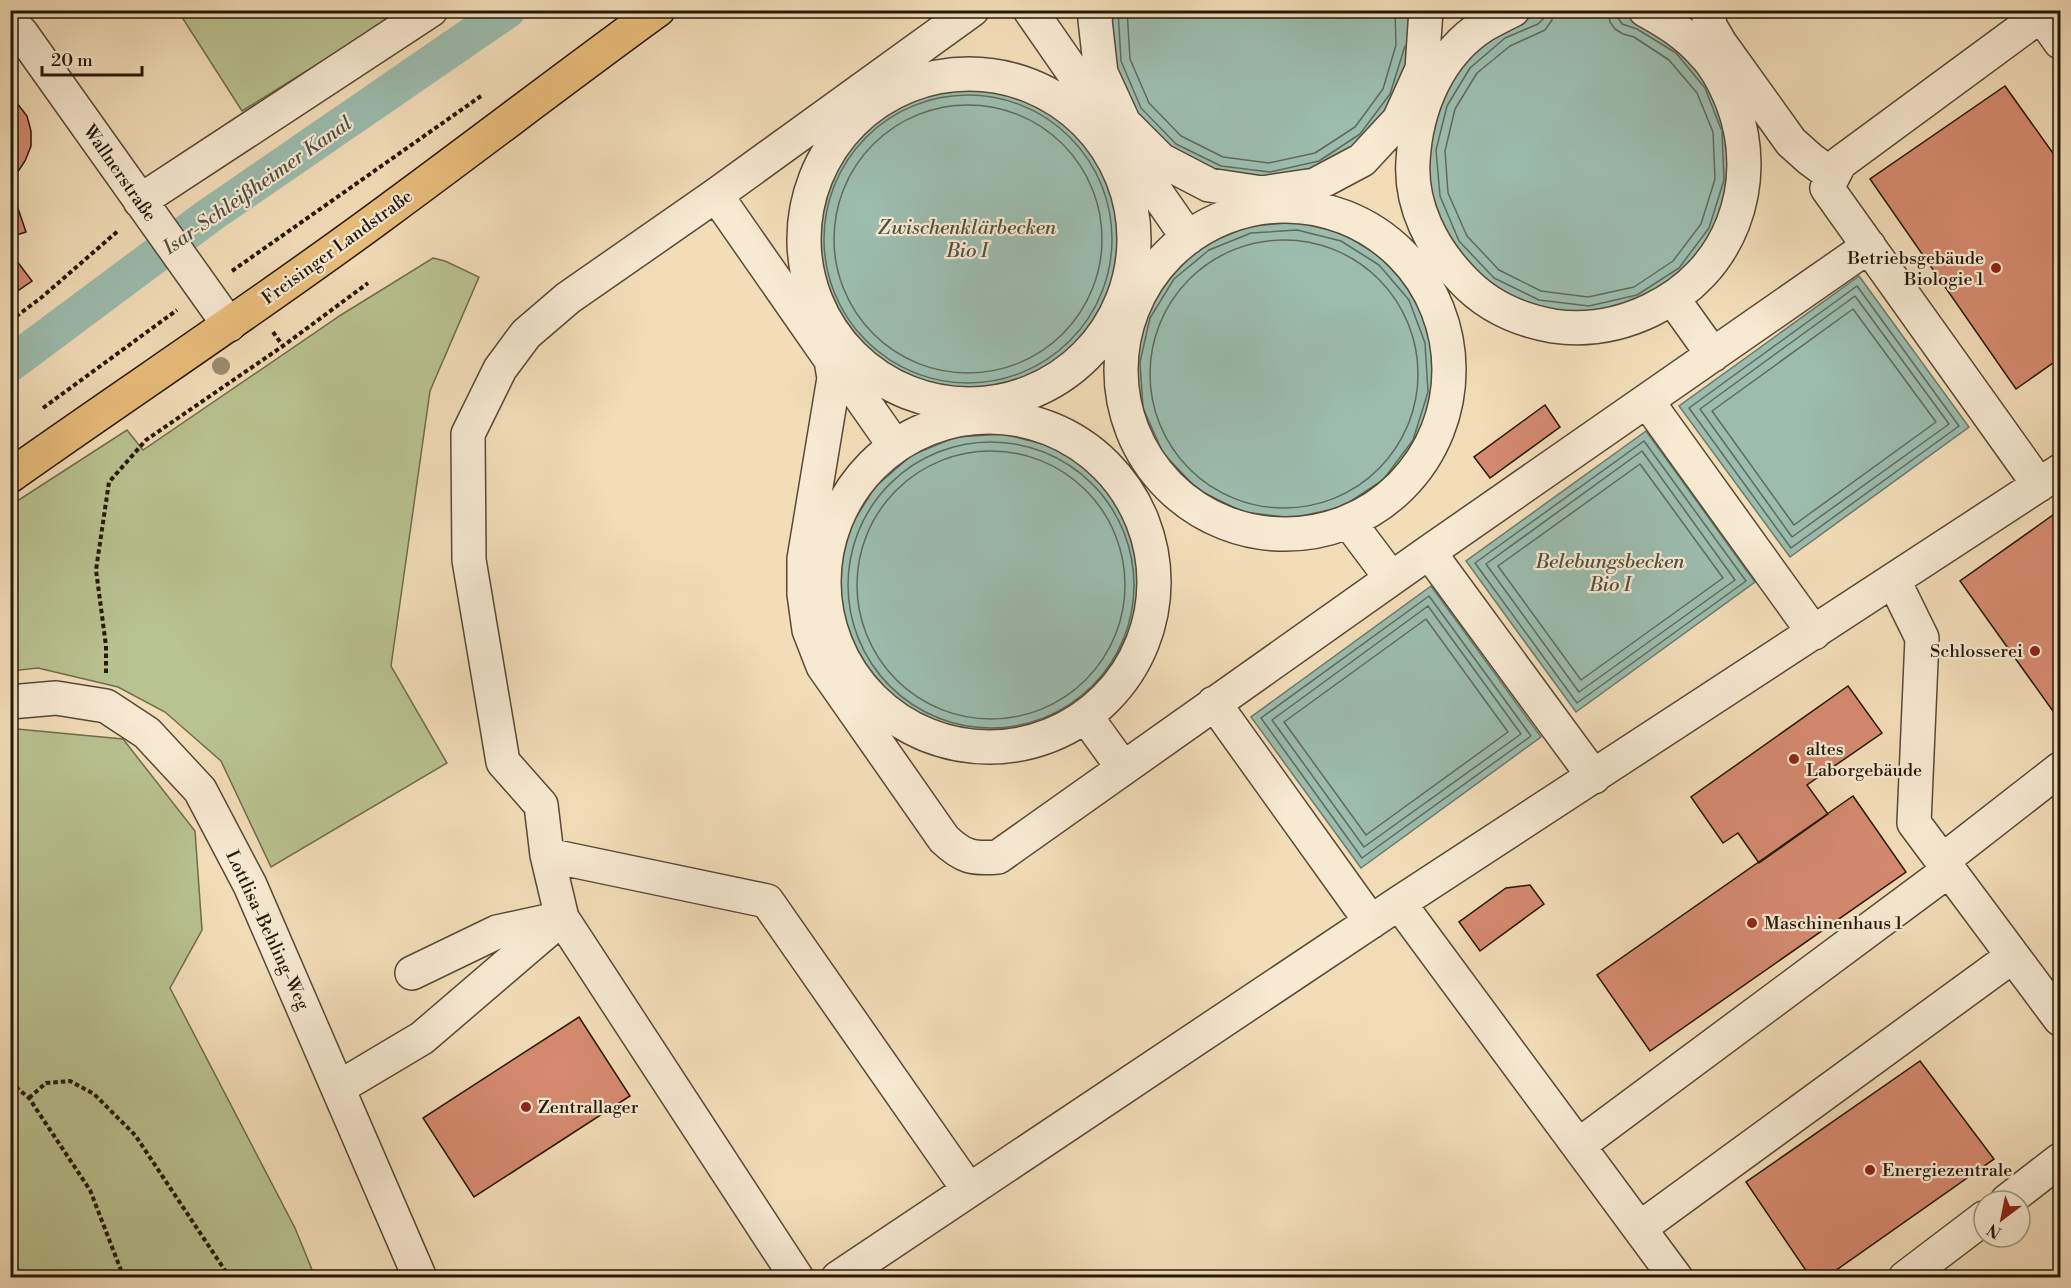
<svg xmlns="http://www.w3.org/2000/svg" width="2071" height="1288" viewBox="0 0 2071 1288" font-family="'Libre Bodoni',serif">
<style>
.green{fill:#b9c291;stroke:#6e6d4d;stroke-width:1.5}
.water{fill:#9bbcae;stroke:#6b7a6c;stroke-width:1.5}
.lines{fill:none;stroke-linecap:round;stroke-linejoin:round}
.shore{stroke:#606a5c;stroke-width:1.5}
.canal{stroke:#9bbcae;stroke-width:36}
.building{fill:#d68a70;stroke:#241809;stroke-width:1.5}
.minor-casing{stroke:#584935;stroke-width:36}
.major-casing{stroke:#241809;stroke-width:36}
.path{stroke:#241809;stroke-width:4;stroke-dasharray:4.5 3;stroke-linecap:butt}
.minor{stroke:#f7e9d2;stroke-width:33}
.major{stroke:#eabe7c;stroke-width:33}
.tree{fill:#9a8d6f}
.poi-dot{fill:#8f2418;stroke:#f7e9d2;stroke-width:2}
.labels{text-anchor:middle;stroke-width:4.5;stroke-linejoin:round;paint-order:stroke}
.street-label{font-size:18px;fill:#241809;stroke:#f7e9d2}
.poi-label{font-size:18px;fill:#241809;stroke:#f7e9d2;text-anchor:start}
.water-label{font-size:20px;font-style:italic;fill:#4e5143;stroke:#f7e9d2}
</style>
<rect width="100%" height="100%" fill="#f3ddb9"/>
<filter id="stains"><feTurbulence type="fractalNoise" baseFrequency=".00333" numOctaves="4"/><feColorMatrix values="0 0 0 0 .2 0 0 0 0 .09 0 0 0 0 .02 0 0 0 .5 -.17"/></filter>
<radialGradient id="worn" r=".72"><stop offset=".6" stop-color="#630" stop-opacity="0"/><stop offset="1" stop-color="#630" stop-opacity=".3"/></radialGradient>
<path class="green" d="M 178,11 L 403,11 L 242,111 Z
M 433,258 L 445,261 L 479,277 L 430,391 L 391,666 L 447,763 L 271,867 L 221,761 L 165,712 L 118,687 L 38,668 L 11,671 L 11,505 L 127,430 L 143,450 L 341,315 Z
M 17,729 L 123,739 L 195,831 L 202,930 L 170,988 L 295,1228 L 315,1277 L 11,1277 L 10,731 Z"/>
<path class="water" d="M1424 162a154 154 0 1 1 308 0a154 154 0 1 1-308 0Z
M 1105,10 L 1417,11 L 1403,100 L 1324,174 L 1216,179 L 1167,155 L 1130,115 L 1108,65 Z
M811 239a157 157 0 1 1 314 0a157 157 0 1 1-314 0Z
M1127 374a157 157 0 1 1 314 0a157 157 0 1 1-314 0Z
M 1859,276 L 1969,427 L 1790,557 L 1679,406 Z
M834 585a157 157 0 1 1 314 0a157 157 0 1 1-314 0Z
M 1646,431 L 1755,582 L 1576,712 L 1466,561 Z
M 1431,586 L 1541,737 L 1361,868 L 1251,717 Z"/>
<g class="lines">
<path class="shore" d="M 1118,10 L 1121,61 L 1141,108 L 1176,144 L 1221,166 L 1270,172 L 1319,161 L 1360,134 L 1390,94 L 1405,46
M 1127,10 L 1130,59 L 1149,103 L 1181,136 L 1223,157 L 1269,163 L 1315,153 L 1355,127 L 1383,89 L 1396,45 L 1395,10
M 1544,10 L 1543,19 L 1538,24 L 1505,38 L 1470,68 L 1447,106 L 1436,150 L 1440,196 L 1459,241 L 1494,278 L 1539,300 L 1589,306 L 1637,295 L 1679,268 L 1709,228 L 1724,180 L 1722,131
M 1553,10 L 1552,20 L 1545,30 L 1510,46 L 1477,73 L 1455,109 L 1445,151 L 1448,193 L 1467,236 L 1499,270 L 1541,291 L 1588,297 L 1634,287 L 1673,261 L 1701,224 L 1715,179 L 1713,132 L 1697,93 L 1669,60 L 1634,37 L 1623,34 L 1615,29 L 1610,22 L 1608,10
M 1617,10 L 1618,18 L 1622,24 L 1637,29 L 1676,53 L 1705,88 L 1721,129
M817 239a151 151 0 1 1 302 0a151 151 0 1 1-302 0Z
M824 239a144 144 0 1 1 288 0a144 144 0 1 1-288 0Z
M834 239a134 134 0 1 1 268 0a134 134 0 1 1-268 0Z
M1150 374a134 134 0 1 1 268 0a134 134 0 1 1-268 0Z
M 1205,244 L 1250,226 L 1298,222 L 1344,234 L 1384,259 L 1415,296 L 1433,341 L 1435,394 L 1419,444 L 1388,486 L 1357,506
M 1191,255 L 1168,275 L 1143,315 L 1132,362 L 1136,410 L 1157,457 L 1193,496 L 1240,520 L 1293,526 L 1332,517
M 1857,286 L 1959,426 L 1791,548 L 1689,408 Z
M 1855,296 L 1949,424 L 1792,537 L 1700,409 Z
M 1853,309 L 1936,422 L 1794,525 L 1712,411 Z
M 1644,441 L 1746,581 L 1577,703 L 1475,563 Z
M848 585a143 143 0 1 1 286 0a143 143 0 1 1-286 0Z
M857 585a134 134 0 1 1 268 0a134 134 0 1 1-268 0Z
M 1642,451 L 1735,580 L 1579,692 L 1486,564 Z
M 1640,464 L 1723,578 L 1581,680 L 1498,566 Z
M 1338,508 L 1292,518 L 1243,512 L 1198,490 L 1163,453 L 1143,408 L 1140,362 L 1150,318 L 1174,279 L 1209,250 L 1251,233 L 1297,230 L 1341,241 L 1379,265 L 1409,300 L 1425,343 L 1428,392 L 1413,440 L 1383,480 L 1345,505
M 1429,596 L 1531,736 L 1362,858 L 1261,718 Z
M 1428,606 L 1521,734 L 1364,847 L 1272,720 Z
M 1426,619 L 1508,732 L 1366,835 L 1284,722 Z
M 1070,713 L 1051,726 L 1000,737 L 947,731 L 900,708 L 864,669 L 843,621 L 839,573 L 850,527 L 875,487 L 912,455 L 956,437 L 1004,434 L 1050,446 L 1091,471 L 1122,508 L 1140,553 L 1142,605 L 1127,655 L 1096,697 L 1090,701"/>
<path class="canal" d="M 10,364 L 210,215 L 508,10"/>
</g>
<path class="building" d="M 2005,86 L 2060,163 L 2060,358 L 2016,389 L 1870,179 Z
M 10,99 L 17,103 L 27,116 L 31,131 L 31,146 L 25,161 L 17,173 L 10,178 Z
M 10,185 L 26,232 L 10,237 Z
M 10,252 L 32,281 L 10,296 Z
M 1545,405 L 1560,427 L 1490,478 L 1474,457 Z
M 2060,510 L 2060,721 L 1960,581 Z
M 1848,686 L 1882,733 L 1807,785 L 1828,814 L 1759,863 L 1738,833 L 1723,843 L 1691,797 Z
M 1853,796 L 1906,872 L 1650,1051 L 1597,975 Z
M 1530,885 L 1544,904 L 1480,951 L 1459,922 L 1506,888 Z
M 579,1017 L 630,1096 L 474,1197 L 423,1118 Z
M 1920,1061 L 1994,1159 L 1825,1278 L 1811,1278 L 1746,1182 Z"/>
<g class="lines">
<g class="minor-casing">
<path id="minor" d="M 1030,10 L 1188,238
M 1097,10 L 1095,20 L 1101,73 L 1124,123 L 1161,160 L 1209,185 L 1262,193 L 1315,185 L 1362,160 L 1399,120 L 1422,69 L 1426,10
M 1513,10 C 1503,15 1493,20 1484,25 C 1438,54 1416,108 1413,161 C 1410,205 1432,248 1462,279 C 1486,305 1519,320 1553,326 C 1587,331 1620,325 1651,310 C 1730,273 1763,185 1733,104 C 1726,86 1717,67 1703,53 C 1686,34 1667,22 1645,10
M 1708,10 L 1710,26 L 1720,43 L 1791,142 L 1810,159 L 1833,176
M 2048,10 L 2041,15 L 2060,42
M 10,21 L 22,34 L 229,325
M804 239a165 165 0 1 1 330 0a165 165 0 1 1-330 0Z
M 716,195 L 831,360 L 834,378 L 804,559 L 804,594 L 809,630 L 823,666 L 944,839 C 963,857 972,859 998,857 L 1429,552 L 1869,246
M 140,201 L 431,10
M1121 370a164 164 0 1 1 328 0a164 164 0 1 1-328 0Z
M 1673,299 L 1713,355
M 831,360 L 845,375 L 894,445
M 1647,401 L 1814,633
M824 582a165 165 0 1 1 330 0a165 165 0 1 1-330 0Z
M 2039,485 L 1827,188 L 1840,163 L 2041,15
M 1349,522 L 1391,578
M 1429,552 L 1594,777
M 1894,581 L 1922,638 L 1914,823 L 2060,1019
M 10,702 L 56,698 L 106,706 L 147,733 L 200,790 L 250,885 L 420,1278
M 1214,703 L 1371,922
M 1087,718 L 1123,768
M 547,855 L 767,901 L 968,1189
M 1942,861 L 2060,769
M 1399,903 L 1676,1278
M 412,973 L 497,932 L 557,919
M 338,1088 L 422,1038 L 562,918
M 1579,1145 L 1949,870
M 2007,1201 L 2060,1160
M 1640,1228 L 2013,956
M 797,1278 L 562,918 L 547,855 L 541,805 L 503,762 L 469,560 L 468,434 L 500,369 L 526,334 L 568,298 L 716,195 L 972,10
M 838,1278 L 1399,903 L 2060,471
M 1905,1278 L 1984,1218"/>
</g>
<g class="major-casing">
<path id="major" d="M 10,476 C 136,387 265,302 389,210 C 479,144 567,76 658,10"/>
</g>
<path class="path" d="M 232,271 L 481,96
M 10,321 L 42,297 L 119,230
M 273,332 L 283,346
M 43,408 L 177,310
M 106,673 L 106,646 L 96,570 L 109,482 L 146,440 L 283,346 L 368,283
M 10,1082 L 29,1098 L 90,1190 L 124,1278
M 29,1098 L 46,1083 L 70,1081 L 94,1094 L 135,1135 L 230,1278"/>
<use href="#minor" class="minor"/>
<use href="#major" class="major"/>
</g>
<circle class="tree" cx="221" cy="366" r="9"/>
<g class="poi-dot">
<circle cx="1996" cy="268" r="6"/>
<circle cx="2035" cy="651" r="6"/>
<circle cx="1794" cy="759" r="6"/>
<circle cx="1752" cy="923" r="6"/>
<circle cx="526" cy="1107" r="6"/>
<circle cx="1870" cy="1170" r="6"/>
</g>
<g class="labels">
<g class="street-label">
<text transform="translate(120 173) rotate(55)" y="6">Wallnerstraße</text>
<text transform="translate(337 247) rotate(-36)" y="6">Freisinger Landstraße</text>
<text transform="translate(268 930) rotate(65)" y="6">Lottlisa-Behling-Weg</text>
</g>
<g class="poi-label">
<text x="1984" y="264" text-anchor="end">Betriebsgebäude<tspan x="1984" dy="21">Biologie 1</tspan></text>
<text x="2023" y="657" text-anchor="end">Schlosserei</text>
<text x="1806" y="755">altes<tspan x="1806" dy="21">Laborgebäude</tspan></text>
<text x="1764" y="929">Maschinenhaus 1</text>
<text x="538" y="1113">Zentrallager</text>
<text x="1882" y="1176">Energiezentrale</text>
</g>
<g class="water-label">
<text transform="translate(257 185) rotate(-35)" y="7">Isar-Schleißheimer Kanal</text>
<text x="967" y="234">Zwischenklärbecken<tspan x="967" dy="23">Bio I</tspan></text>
<text x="1610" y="568">Belebungsbecken<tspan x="1610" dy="23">Bio I</tspan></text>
</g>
</g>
<rect width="2071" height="1288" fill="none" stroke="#f3ddb9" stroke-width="36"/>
<rect x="12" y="12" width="2047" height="1264" fill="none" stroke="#241809" stroke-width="3"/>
<rect x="18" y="18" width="2035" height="1252" fill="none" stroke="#241809" stroke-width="1.5"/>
<g transform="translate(2002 1219) rotate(212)"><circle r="28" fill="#f7e9d2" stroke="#a39582" stroke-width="1.5"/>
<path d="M0-4.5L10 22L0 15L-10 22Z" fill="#8f2418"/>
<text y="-9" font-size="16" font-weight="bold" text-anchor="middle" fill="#241809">N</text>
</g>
<path d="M42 66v9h100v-9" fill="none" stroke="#241809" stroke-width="3"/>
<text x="51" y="66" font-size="18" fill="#241809" stroke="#f7e9d2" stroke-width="4.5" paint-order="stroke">20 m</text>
<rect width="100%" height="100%" filter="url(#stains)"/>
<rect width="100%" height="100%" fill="url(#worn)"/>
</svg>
